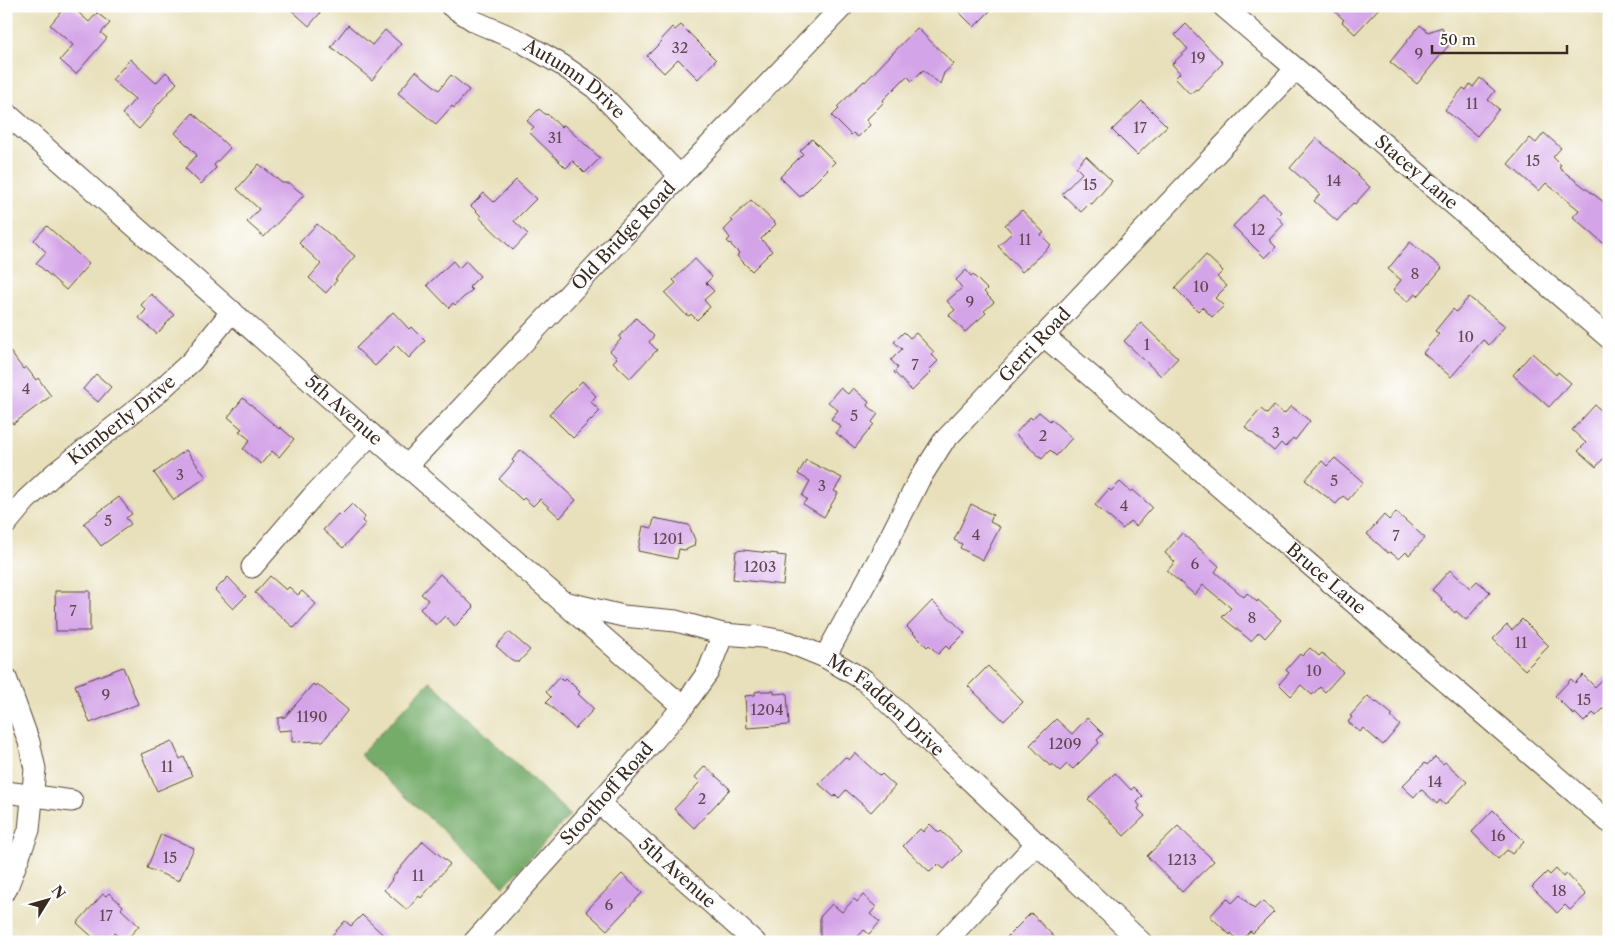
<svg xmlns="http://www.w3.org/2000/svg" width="1615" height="948" viewBox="0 0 1615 948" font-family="'Libre Caslon Text',serif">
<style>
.forest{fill:#75ac6b;stroke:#586b44}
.building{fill:#d4a4e8}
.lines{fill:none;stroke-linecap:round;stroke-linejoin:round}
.minor-casing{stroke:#554536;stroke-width:23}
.minor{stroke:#fff;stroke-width:21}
.labels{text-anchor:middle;stroke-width:4.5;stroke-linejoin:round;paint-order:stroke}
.number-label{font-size:15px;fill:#614850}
.street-label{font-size:18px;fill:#3b2a1e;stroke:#fff}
</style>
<rect width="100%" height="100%" fill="#fff"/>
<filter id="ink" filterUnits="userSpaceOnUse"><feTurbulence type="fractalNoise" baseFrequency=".02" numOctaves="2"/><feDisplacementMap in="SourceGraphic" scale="10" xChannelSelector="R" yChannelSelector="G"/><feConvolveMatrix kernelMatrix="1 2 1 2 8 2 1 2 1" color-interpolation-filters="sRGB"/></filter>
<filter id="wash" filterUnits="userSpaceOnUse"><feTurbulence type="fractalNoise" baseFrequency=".0096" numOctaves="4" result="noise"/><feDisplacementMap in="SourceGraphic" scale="20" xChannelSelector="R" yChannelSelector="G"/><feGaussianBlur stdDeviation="1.12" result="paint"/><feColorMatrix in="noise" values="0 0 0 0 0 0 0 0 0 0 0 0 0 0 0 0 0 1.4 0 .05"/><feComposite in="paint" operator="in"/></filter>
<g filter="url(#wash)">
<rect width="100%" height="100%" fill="#e8e0bb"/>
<path class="forest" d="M 430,681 L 570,815 L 504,886 L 360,755 Z"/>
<g id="blocks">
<path class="building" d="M 66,6 L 71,6 L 89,22 L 97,13 L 110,23 L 101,33 L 107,38 L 76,74 L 60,60 L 73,45 L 50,25 Z
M 287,6 L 326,6 L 309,26 Z
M 953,6 L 995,6 L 974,27 Z
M 1329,6 L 1381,6 L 1355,34 L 1342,22 L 1344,20 Z
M 1186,24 L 1223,63 L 1197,90 L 1196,89 L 1190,94 L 1175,78 L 1180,73 L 1172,64 L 1188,49 L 1175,35 Z
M 348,25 L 372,45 L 385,30 L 401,44 L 372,80 L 331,47 Z
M 681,25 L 716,60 L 698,79 L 678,59 L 664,73 L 647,56 L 662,41 L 661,39 L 672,27 L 675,30 Z
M 1420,25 L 1428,32 L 1442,27 L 1448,46 L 1417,84 L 1390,62 Z
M 917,28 L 954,64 L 944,73 L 940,84 L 923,70 L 912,81 L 907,76 L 883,100 L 884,102 L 866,120 L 870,125 L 858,137 L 853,133 L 851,135 L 832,116 L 839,109 L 837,107 L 864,81 L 865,82 Z
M 130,59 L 156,83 L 166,72 L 177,83 L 152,111 L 154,112 L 139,129 L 122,114 L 135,99 L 112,80 Z
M 416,71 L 439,90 L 451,75 L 469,90 L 454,108 L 452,106 L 436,124 L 398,93 Z
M 1480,78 L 1495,91 L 1488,100 L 1499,109 L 1477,136 L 1445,110 L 1463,88 L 1466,90 L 1470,84 L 1473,87 Z
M 1142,101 L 1167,126 L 1137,155 L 1112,130 Z
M 539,109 L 546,115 L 547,114 L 561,127 L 564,125 L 600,158 L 585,173 L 573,161 L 566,168 L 529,132 L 534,127 L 527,121 Z
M 193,113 L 230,148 L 214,165 L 216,168 L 201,184 L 185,168 L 197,155 L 175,133 Z
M 1544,133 L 1561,148 L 1553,157 L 1561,165 L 1559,168 L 1609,206 L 1609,248 L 1573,217 L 1579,210 L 1546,183 L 1539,191 L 1508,164 L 1530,138 L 1536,143 Z
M 1316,138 L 1358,174 L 1357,176 L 1370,187 L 1355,204 L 1353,203 L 1337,221 L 1314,201 L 1320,194 L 1290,168 Z
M 812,139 L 835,162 L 800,197 L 780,177 L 803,154 L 800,151 Z
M 1086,156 L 1112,181 L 1092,204 L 1090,203 L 1081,212 L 1062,194 L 1082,173 L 1076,167 Z
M 259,164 L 282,183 L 289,183 L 304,195 L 264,237 L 247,222 L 259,209 L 237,189 Z
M 516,180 L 536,199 L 514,221 L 528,234 L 513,250 L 479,217 L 481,216 L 471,206 L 484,193 L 494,202 Z
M 1264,194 L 1281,212 L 1277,216 L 1284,224 L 1269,240 L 1276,247 L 1265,258 L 1233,226 Z
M 751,200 L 776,224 L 761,239 L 772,251 L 752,271 L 737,256 L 739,253 L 727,241 L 730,238 L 724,230 L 733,221 L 731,219 Z
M 1022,210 L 1044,233 L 1041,235 L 1051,245 L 1022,272 L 998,246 L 1012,233 L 1005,225 Z
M 317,224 L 355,256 L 335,279 L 337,280 L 326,293 L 309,278 L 321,264 L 299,243 Z
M 47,226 L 89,264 L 66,290 L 36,263 L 46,252 L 34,240 Z
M 1410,242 L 1442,268 L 1418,296 L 1415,294 L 1408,302 L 1393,290 L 1401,280 L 1388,269 Z
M 1206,255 L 1223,271 L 1217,277 L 1227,286 L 1215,298 L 1224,306 L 1212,317 L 1202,307 L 1198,311 L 1175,288 Z
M 695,259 L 712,277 L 706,283 L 714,291 L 704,300 L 710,307 L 697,320 L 691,314 L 689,316 L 685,314 L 665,293 L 676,283 L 673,280 Z
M 453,261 L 459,268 L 466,261 L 480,276 L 469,287 L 472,290 L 455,305 L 453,303 L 449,308 L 427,285 Z
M 966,270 L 971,276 L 973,275 L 987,289 L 984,292 L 994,302 L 984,311 L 986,313 L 965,332 L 949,315 L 955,310 L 947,301 L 962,288 L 956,280 Z
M 151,294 L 174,315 L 157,334 L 139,318 L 146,310 L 141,305 Z
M 1469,297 L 1505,326 L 1489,345 L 1483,340 L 1451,377 L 1423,353 L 1439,334 L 1435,331 L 1453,309 L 1456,312 Z
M 393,312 L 409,329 L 411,327 L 425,341 L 409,358 L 396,345 L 375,366 L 356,348 Z
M 636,318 L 654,336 L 649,342 L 657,350 L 630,378 L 613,362 L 617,358 L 610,351 L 621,339 L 619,337 Z
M 1141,323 L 1178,358 L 1161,376 L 1124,341 Z
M 904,332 L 910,338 L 916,333 L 934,352 L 931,354 L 938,361 L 929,370 L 931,372 L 912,391 L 894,372 L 898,368 L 891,360 L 902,349 L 894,342 Z
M 6,346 L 23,369 L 26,367 L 36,380 L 38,378 L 51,396 L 13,424 L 6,415 Z
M 1532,353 L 1556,375 L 1558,372 L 1571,383 L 1549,407 L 1513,375 Z
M 96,374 L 111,387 L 98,402 L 83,389 Z
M 582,381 L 596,396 L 591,402 L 600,411 L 573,438 L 549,414 Z
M 840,388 L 848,394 L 853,388 L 869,402 L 867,405 L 878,414 L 872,422 L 874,424 L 855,448 L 836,433 L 841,427 L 831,419 L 838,410 L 828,402 Z
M 243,398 L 279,429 L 280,427 L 294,439 L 279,457 L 272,451 L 261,464 L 243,449 L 250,440 L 239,431 L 242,429 L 228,417 Z
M 1595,405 L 1609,417 L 1609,452 L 1596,467 L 1578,451 L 1586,443 L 1572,430 Z
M 1274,406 L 1284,414 L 1291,406 L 1310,421 L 1295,440 L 1293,438 L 1285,447 L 1281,443 L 1274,451 L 1245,427 L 1261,409 L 1267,414 Z
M 1039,412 L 1050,421 L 1051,419 L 1072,438 L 1056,456 L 1050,450 L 1042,459 L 1015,434 L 1030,417 L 1032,419 Z
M 186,450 L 206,477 L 174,500 L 154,473 Z
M 521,450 L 576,500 L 560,518 L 540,499 L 533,506 L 524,498 L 522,500 L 499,479 L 514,462 L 512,460 Z
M 1335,458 L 1363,482 L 1348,500 L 1343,496 L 1336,504 L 1305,480 L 1322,461 L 1327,466 Z
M 806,460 L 842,478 L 834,491 L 838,493 L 824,517 L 803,504 L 807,499 L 802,496 L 810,481 L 798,474 Z
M 1120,482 L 1131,492 L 1133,490 L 1152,507 L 1136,526 L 1130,521 L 1123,529 L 1095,505 L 1109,489 L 1111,491 Z
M 119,497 L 132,514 L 126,518 L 131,524 L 101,546 L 84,523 Z
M 352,504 L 365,517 L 362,521 L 365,524 L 343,548 L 323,530 L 338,514 L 340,516 Z
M 971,504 L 993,515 L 990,522 L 1000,527 L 983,560 L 960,548 L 962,544 L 954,540 Z
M 1396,512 L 1425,538 L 1409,555 L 1406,552 L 1399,559 L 1390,552 L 1388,553 L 1367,534 L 1384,515 L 1389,520 Z
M 654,518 L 689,525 L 695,540 L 694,546 L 685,550 L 679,549 L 677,559 L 638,551 L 643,526 L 652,528 Z
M 1182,533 L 1219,566 L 1215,572 L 1244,597 L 1247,593 L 1257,602 L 1258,600 L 1281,620 L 1265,638 L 1259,632 L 1251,641 L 1222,617 L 1231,608 L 1203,585 L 1195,595 L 1167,571 L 1175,562 L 1165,553 Z
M 743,550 L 778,554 L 777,555 L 786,556 L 783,585 L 733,579 L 736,551 Z
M 1450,570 L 1470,588 L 1477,581 L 1490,592 L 1466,620 L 1456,611 L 1455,613 L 1441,600 L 1442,598 L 1432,590 Z
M 440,574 L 474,607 L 455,626 L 445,616 L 436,625 L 420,609 L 428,600 L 421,594 Z
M 270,576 L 286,590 L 289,587 L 298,595 L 302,591 L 316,604 L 294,628 L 255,593 Z
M 228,577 L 246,596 L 233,609 L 215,590 Z
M 55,591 L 90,591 L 90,631 L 56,631 Z
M 932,601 L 965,633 L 949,649 L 946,646 L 938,654 L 929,645 L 927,647 L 907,627 Z
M 1522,619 L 1549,646 L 1525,670 L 1493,639 L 1507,625 L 1512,630 Z
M 509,632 L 530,650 L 519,662 L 514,662 L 496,646 Z
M 1310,648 L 1319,656 L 1322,653 L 1343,672 L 1325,692 L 1320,687 L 1312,695 L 1301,685 L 1291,696 L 1279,684 L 1289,673 L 1286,670 L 1300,654 L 1302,656 Z
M 988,666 L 1023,702 L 1004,721 L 968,686 Z
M 123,667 L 138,704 L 90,723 L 75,685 Z
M 1609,673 L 1609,703 L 1596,716 L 1593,713 L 1584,722 L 1575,713 L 1574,715 L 1555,696 L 1571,679 L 1575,683 L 1583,675 L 1595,687 Z
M 559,677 L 563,681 L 566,678 L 580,692 L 578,694 L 594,709 L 575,729 L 546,702 L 551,697 L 546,692 Z
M 313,684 L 315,686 L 317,684 L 348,710 L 323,741 L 292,742 L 292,730 L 278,731 L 278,718 L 285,717 Z
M 774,691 L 774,694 L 787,693 L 789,725 L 747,728 L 745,696 L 755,695 L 755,692 L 760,691 Z
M 1368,696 L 1376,703 L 1377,702 L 1393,715 L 1391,717 L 1400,725 L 1383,745 L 1363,728 L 1360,732 L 1348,722 L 1352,717 L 1350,716 Z
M 1087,718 L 1103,734 L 1097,740 L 1099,743 L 1073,769 L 1067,764 L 1060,771 L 1052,764 L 1050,766 L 1030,745 L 1056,719 L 1072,734 Z
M 172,741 L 180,759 L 184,757 L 192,776 L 157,791 L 141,754 Z
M 855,753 L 880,776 L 882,774 L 895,786 L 871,812 L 846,790 L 839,798 L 836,795 L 834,797 L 819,784 L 845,757 L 849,760 Z
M 1435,757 L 1443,764 L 1445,762 L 1467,782 L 1445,805 L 1440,800 L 1437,804 L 1421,789 L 1414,797 L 1402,786 L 1425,763 L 1427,765 Z
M 705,766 L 730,789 L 694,828 L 674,809 L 700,782 L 695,777 Z
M 1115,773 L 1131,790 L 1134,787 L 1143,796 L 1137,802 L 1140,806 L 1138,809 L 1145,816 L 1124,836 L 1088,799 Z
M 1493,810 L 1524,841 L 1512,854 L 1507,850 L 1498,859 L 1472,832 Z
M 930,824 L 939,833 L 941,831 L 962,851 L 944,869 L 938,864 L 930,872 L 903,846 L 920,829 L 923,832 Z
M 1178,826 L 1214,861 L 1182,892 L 1147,856 Z
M 161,834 L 194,848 L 179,881 L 147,868 Z
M 423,841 L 450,864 L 421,898 L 419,896 L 407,910 L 384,890 L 392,880 L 391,879 Z
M 1556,869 L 1563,877 L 1567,874 L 1586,895 L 1570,910 L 1565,905 L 1557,913 L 1532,887 L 1547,872 L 1550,875 Z
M 622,874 L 642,893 L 607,930 L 586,911 Z
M 109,893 L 123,906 L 121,909 L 139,926 L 124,942 L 114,933 L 106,942 L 98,942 L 77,923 L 103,894 L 106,896 Z
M 863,895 L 876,907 L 870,914 L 880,922 L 869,934 L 864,930 L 853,942 L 820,942 L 820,917 L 832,904 L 842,912 L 854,899 L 857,902 Z
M 1240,895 L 1254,909 L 1262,901 L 1274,912 L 1253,933 L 1250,931 L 1240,942 L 1231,933 L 1230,935 L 1210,916 L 1227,898 L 1232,903 Z
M 1031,913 L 1059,942 L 1002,942 Z
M 362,915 L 391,942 L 326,942 L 345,921 L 351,926 Z"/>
</g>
</g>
<g filter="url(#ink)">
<use href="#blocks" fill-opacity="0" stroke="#554536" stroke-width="1"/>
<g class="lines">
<g class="minor-casing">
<g id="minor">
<path id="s1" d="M 451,6 L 476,22 L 520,41 L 562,65 L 595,88 L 680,176"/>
<path id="s2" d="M 1223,6 L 1609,338"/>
<path id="s3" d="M 6,113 L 407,466 L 683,707"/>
<path id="s4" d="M 1044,336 L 1609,822"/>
<path id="s5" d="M 407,466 L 680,176 L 843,6"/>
<path id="s6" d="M 6,524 L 26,500 L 55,473 L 155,395 L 192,361 L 232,311"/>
<path d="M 252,567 L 312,497 L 371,434"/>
<path id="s7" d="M 564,602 L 623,616 L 676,621 L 723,634 L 762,637 L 788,642 L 825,657 L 864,680 L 1141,942"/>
<path id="s8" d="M 825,657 L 883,551 L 919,480 L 943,442 L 1295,70"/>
<path d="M 6,678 L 29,742 L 35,769 L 29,830 L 6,890"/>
<path d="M 6,792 L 72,801"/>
<path id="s9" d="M 599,803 L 755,942"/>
<path id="s10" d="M 474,942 L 599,803 L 683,707 L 708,672 L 723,634"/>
<path d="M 945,942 L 1037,843"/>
</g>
</g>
<use href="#minor" class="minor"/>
</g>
</g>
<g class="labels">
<g class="number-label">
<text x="680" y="53">32</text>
<text x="1419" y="59">9</text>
<text x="1198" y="63">19</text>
<text x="1472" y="109">11</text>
<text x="1140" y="133">17</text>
<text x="555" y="143">31</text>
<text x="1533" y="166">15</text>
<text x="1334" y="186">14</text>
<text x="1090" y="190">15</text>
<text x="1258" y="235">12</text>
<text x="1025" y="245">11</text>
<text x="1415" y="279">8</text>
<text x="1201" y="292">10</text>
<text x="970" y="307">9</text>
<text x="1466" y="342">10</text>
<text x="1147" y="350">1</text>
<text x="915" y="370">7</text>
<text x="26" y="394">4</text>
<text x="854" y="421">5</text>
<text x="1276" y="438">3</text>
<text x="1043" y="441">2</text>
<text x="180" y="480">3</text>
<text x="1334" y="486">5</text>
<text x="822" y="491">3</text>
<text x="1124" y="511">4</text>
<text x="108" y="526">5</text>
<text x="976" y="540">4</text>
<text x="1396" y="541">7</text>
<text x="668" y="544">1201</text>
<text x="1195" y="569">6</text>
<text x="760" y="572">1203</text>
<text x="73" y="616">7</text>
<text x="1252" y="623">8</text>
<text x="1521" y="648">11</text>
<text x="1314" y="676">10</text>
<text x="106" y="700">9</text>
<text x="1584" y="705">15</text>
<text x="767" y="715">1204</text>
<text x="312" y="722">1190</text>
<text x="1065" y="749">1209</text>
<text x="167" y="772">11</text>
<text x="1435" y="787">14</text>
<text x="702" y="804">2</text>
<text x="1498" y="841">16</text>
<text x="170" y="863">15</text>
<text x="1182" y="865">1213</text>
<text x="418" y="881">11</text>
<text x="1559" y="896">18</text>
<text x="609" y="910">6</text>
<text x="106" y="921">17</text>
</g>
<g class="street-label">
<text dy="6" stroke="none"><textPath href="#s1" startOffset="144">Autumn Drive</textPath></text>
<text dy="6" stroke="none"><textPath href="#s2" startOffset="255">Stacey Lane</textPath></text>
<text dy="6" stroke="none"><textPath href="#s5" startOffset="316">Old Bridge Road</textPath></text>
<text dy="6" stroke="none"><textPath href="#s8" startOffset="379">Gerri Road</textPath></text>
<text dy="6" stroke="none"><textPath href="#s3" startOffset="450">5th Avenue</textPath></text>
<text dy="6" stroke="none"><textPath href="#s6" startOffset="156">Kimberly Drive</textPath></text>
<text dy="6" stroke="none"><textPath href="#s4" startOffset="372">Bruce Lane</textPath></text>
<text dy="6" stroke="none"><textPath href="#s7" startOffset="346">Mc Fadden Drive</textPath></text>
<text dy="6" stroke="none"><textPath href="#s10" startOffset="199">Stoothoff Road</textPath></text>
<text dy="6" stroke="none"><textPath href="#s9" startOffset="105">5th Avenue</textPath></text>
</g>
</g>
<rect width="1615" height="948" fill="none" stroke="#fff" stroke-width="25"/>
<g transform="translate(48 900) rotate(53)" stroke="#ffffff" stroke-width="4" paint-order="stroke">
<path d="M0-4L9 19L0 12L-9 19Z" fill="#3b2a1e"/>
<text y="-8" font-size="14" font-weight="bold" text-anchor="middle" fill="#3b2a1e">N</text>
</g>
<path d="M1432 45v8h135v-8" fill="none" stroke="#3b2a1e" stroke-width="2.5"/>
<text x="1440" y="45" font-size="15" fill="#3b2a1e" stroke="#ffffff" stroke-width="4" paint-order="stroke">50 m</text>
</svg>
